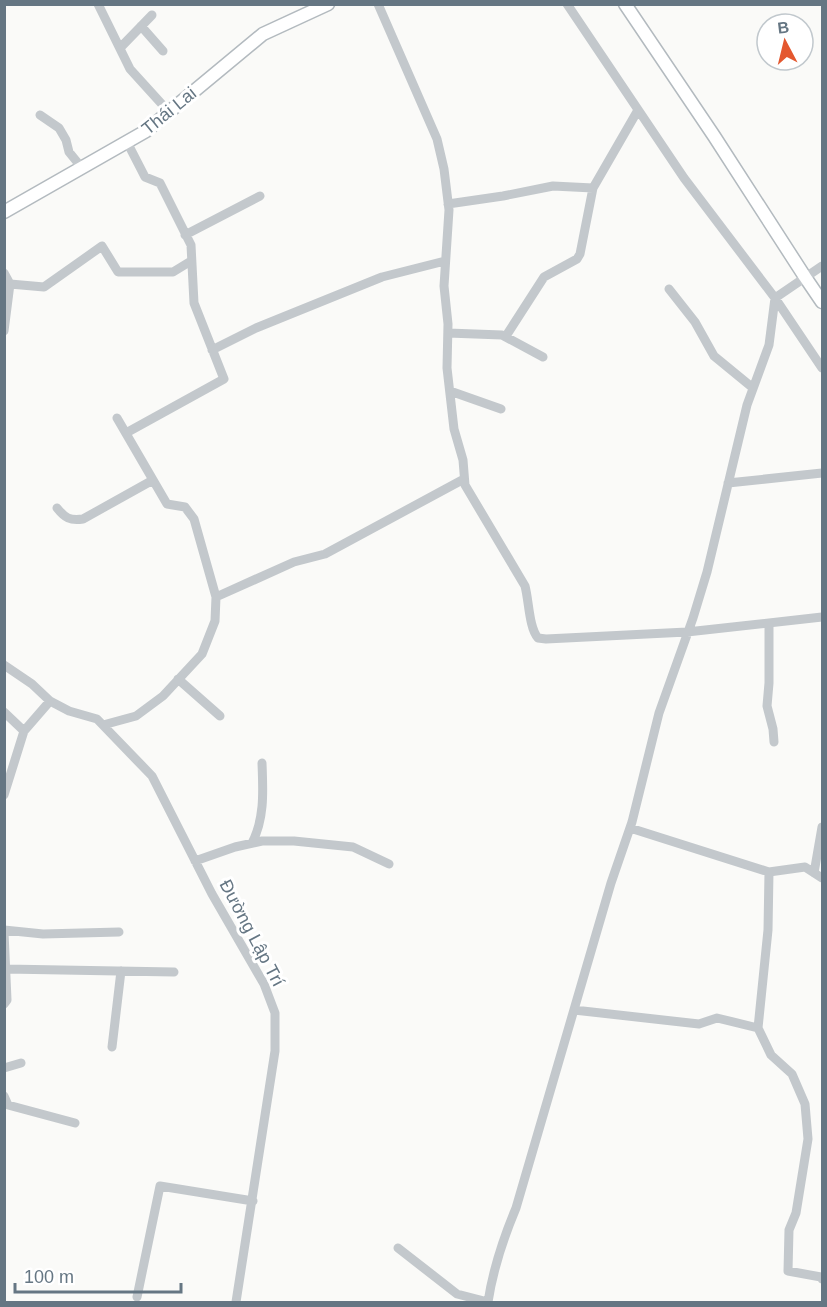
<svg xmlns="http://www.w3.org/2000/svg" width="827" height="1307" viewBox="0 0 827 1307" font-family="Helvetica,sans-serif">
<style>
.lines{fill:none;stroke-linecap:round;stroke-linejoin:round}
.secondary-casing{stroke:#b3babf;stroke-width:15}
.street{stroke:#c3c8cc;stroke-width:9}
.secondary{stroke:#fff;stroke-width:12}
.labels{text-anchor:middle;stroke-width:6;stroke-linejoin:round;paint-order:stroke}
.street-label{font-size:18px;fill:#657683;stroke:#fff}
</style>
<rect width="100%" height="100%" fill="#fafaf8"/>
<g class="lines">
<g class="secondary-casing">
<path id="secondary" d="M 625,4 L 714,136 L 805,277 L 822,302
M 4,212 L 146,131 L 263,34 L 328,4"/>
</g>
<path class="street" d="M 98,4 L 130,69 L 169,112
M 378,4 L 437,139 L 444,169 L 449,210 L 444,286 L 448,324 L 447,368 L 454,429 L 463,460 L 465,485 L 525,586 C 529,601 529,628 538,638 L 546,639 L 687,632 L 822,617
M 567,4 L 684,178 L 775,298 L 822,368
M 141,26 L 163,51
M 120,48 L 152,15
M 40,115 L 59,128 L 66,140 L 69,152 L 82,168
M 448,204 L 503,196 L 553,186 L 593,188
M 185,235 L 260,196
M 4,273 L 10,284 L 44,287 L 102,246 L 118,272 L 173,272 L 191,261
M 669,289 L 695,322 L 714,356 L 753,388
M 4,331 L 10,284
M 448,333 L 502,335 L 543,357
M 506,336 L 544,277 L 577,259 L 580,254 L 593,188 L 638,110
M 212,350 L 256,328 L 382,277 L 445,261
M 450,391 L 501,409
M 126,433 L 224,379 L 194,303 L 191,245 L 160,183 L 145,177 L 127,142
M 728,483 L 822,473
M 57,508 C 65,518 70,521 83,519 L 153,480
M 216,597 L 294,562 L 325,554 L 464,479
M 769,623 L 769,683 L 767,706 L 773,729 L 774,742
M 4,665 L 32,684 L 50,701 L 69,711 L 97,719 L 152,776 L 212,894 L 264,984 L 275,1013 L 275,1051 L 236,1302
M 178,679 L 220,716
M 4,712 L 24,731
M 103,725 L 136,716 L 163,696 L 202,654 L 215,621 L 216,597 L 194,519 L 185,507 L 167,504 L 117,418
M 4,795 L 24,731 L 50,701
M 630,828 L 769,872 L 805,867 L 822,878
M 252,843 C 265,818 263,790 262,763
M 195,861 L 235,847 L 262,841 L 294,841 L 353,847 L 389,864
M 769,872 L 768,930 L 758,1028 L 771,1055 L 792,1074 L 805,1104 L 808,1139 L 796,1213 L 789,1230 L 788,1271 L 821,1277 L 822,1279
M 814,873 L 822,827
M 4,930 L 43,934 L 119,932
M 4,932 L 7,1000 L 4,1004
M 6,969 L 174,972
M 574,1010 L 699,1024 L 717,1018 L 758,1028
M 112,1047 L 121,971
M 4,1068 L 21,1063
M 4,1096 L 8,1105 L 75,1123
M 398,1248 L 457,1294 L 488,1302
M 137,1297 L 160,1186 L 253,1201
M 488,1302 C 493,1269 503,1239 516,1208 L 611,883 L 632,822 L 659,713 L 693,618 L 707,572 L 747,405 L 769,345 L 775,298 L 822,266"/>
<use href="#secondary" class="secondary"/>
</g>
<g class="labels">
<g class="street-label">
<text transform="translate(169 111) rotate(-39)" y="6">Thái Lai</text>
<text transform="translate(252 933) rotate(62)" y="6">Đường Lập Trí</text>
</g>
</g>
<rect width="827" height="1307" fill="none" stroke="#657683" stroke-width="12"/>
<g transform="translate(785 42) rotate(353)"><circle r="28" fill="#ffffff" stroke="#c1c8cd" stroke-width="1.5"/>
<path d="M0-4.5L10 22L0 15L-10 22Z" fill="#e4572e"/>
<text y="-9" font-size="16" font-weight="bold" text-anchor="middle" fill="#657683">B</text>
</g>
<path d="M15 1283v9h166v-9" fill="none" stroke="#657683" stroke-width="3"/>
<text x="24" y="1283" font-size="18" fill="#657683" stroke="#ffffff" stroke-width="4.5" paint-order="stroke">100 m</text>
</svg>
